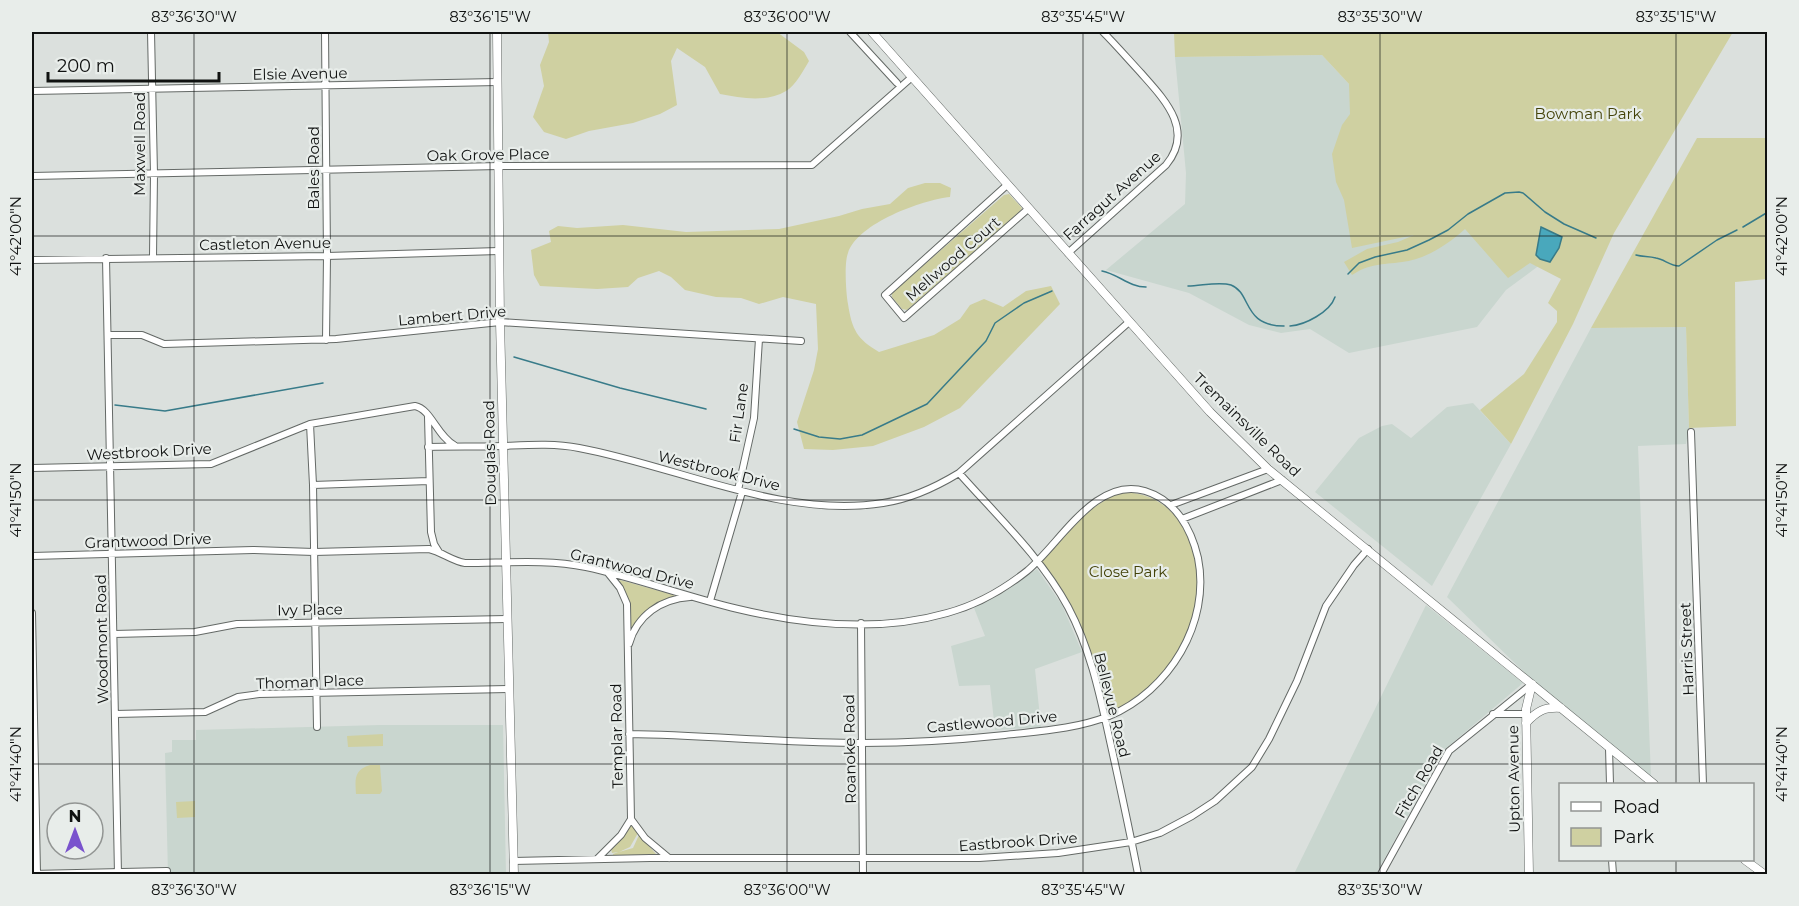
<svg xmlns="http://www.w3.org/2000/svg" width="1799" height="906" viewBox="0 0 1799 906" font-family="Montserrat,sans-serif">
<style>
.built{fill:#c9d6cf}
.green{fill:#cfd0a1}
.water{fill:#49a8bc;stroke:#387b89;stroke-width:1.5}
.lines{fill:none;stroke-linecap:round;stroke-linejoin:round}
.stream{stroke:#387b89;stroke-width:1.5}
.minor-casing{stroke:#646966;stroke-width:8}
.tertiary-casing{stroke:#646966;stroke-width:9}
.minor{stroke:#fff;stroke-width:6}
.tertiary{stroke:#fff;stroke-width:8}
.ticks{fill:none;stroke:#101211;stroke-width:1.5;stroke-opacity:0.45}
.labels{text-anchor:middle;stroke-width:4.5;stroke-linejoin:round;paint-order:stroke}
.street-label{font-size:15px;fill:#101211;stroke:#e8edea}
.park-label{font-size:15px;fill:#434208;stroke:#e8edea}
.neatline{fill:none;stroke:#101211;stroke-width:2}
.ticks-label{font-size:15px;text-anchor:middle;fill:#101211}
</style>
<rect width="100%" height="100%" fill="#dbe0dd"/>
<path class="built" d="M 1322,55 L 1349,84 L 1595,224 L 1506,290 L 1477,327 L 1349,353 L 1310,329 L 1281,333 L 1249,325 L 1189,293 L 1106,270 L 1185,204 L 1186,173 L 1175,57 Z
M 1686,327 L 1689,428 L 1686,444 L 1638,446 L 1651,777 L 1530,678 L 1447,597 L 1591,328 Z
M 1473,403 L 1511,444 L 1432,586 L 1315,492 L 1359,438 L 1382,426 L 1392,424 L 1411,438 L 1447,407 Z
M 1037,569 L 1062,605 L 1082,652 L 1035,669 L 1041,727 L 995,730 L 990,685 L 959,686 L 951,646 L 985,636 L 974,608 Z
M 1426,605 L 1523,683 L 1444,750 L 1376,874 L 1294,874 Z
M 380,725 L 503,725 L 506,874 L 168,874 L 165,753 L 172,752 L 172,740 L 196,740 L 196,730 Z"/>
<path class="green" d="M 548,32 L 777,32 L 804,52 L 809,61 C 803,71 796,85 786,91 C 766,103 741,98 720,94 L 705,67 L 677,48 L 671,61 L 677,105 L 660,114 L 633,123 L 589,131 L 566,139 L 544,132 L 533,117 L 544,86 L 540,65 L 549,42 Z
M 1174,32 L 1733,32 L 1614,233 L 1573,324 L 1511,444 L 1480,410 L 1524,374 L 1557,322 L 1557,311 L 1548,303 L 1561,279 L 1530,263 L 1508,278 L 1465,229 C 1449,244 1424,260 1402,262 C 1381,265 1371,263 1352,275 L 1344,262 L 1367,249 L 1398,242 L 1414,235 L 1352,248 L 1344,200 L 1336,182 L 1332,154 L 1342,125 L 1350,114 L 1349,84 L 1322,55 L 1175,57 Z
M 1697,138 L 1767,138 L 1767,279 L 1735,282 L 1736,426 L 1689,428 L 1686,327 L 1591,328 Z
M 925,183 L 940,183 L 951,188 L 950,197 C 922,200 858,223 848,253 C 844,263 846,293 848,304 C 852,330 857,339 879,352 L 934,335 L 960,319 L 970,305 L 984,299 L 1003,307 L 1026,291 L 1051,286 L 1060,304 L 960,408 L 924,427 L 873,446 L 833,450 L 804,449 L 797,422 L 814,370 L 818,349 L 816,304 L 783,297 L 759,304 L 741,298 L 716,297 L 685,290 L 671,277 L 659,271 L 638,278 L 628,287 L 597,289 L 540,286 L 534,275 L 531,250 L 551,242 L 549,231 L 558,226 L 577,228 L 623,225 L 686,232 L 779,229 L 839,216 L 862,209 L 890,204 L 908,188 Z
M 1009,194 L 1022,208 L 1019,213 L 907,310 L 902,309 L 892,297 L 892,293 L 1004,195 Z
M 1125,492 C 1196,496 1211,583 1187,637 C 1178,658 1156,684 1137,697 C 1129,703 1119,711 1109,711 L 1090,651 L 1042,561 C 1060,537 1096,498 1125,492 Z
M 620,580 L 674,595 L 675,597 L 632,628 L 630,627 C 629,610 629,597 619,582 Z
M 383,734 L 383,746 L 348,747 L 347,736 Z
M 370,765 L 380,765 L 382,791 L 380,794 L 356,794 C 355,779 354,770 370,765 Z
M 195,801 L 195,817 L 177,818 L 176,802 Z
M 631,823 L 638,833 L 630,847 L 619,852 L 633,848 L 639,835 L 656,854 L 654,856 L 613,856 L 613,854 L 618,852 L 612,853 L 611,849 L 622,838 Z"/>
<path class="water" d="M 1541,227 L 1562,237 L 1559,248 L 1550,262 L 1540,259 L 1536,255 Z"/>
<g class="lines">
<path class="stream" d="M 1743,227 L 1768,212
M 1636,255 C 1643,257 1648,256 1656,258 C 1664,259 1670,266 1679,266 L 1717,240 L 1737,230
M 1102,271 C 1118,274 1129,287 1146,287
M 1348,274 L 1359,263 L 1375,257 L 1407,250 L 1429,240 L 1448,230 L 1468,214 L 1505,193 L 1519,192 L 1523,193 L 1545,212 L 1564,224 L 1596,238
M 1188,286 C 1201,286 1219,281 1231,285 C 1252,293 1242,326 1284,326
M 1290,326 C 1305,325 1330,312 1335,297
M 514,357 L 620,388 L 706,409
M 115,405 L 165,411 L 323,383
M 794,429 L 819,437 L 840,439 L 862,435 L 927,404 L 986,341 L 995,323 L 1024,303 L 1052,291"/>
<g class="minor-casing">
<path id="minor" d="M 151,32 L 154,174 L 153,257
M 325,32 L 327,256 L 326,340
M 850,32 L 897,83
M 32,91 L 498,82
M 32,176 L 499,166 L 812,165 L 912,77
M 1007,185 L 885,295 L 904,318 L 1028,209
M 1068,253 L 1166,165 C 1195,130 1164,99 1141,73 C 1128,59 1116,45 1103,32
M 106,258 L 118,874
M 32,260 L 327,256 L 499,251
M 108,335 L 142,335 L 164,344 L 336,339 L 500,322 L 801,341
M 428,417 L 431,532 L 434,544 L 439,552
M 310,424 L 313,485 L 317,727
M 1691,432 L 1703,784
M 428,447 C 453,446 477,447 502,446 C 527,445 554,443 579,448 C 677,466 782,519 883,503 C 911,499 936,487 959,473 L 1129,322
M 32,468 L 211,464 L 310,424 L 415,406 C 431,409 437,436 454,445
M 959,473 C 997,516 1041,557 1068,607 C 1092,652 1101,701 1112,750 C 1121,791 1130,833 1138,874
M 313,485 L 429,481
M 738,490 L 754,418 L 759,339
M 1171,505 L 1268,469
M 1182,519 L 1282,480
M 32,556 L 253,550 L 314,552 L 429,549 C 442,552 452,561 465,563 C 506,563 546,559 586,567 C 637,578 687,597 738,609 C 805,625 881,632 947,613 C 977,605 1003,590 1027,571 C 1060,544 1095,476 1145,491 C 1175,500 1191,528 1198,558 C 1211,623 1169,691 1109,716 C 1076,729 1040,731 1005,735 C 958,740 909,743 862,743 C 784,743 706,735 629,734
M 710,601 L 742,492
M 32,613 L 37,874
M 861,623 L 863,874
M 114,634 L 195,632 L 237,624 L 507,619
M 629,644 C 637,615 661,599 690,597
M 115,714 L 205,712 L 238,697 L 259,694 L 508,689
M 1493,714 L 1526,714
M 1609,748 L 1610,784
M 631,819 L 645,838 L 669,858
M 597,859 L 621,835 L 631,819 L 627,604 L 620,588 L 608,573
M 1612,860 L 1613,874
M 513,861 L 650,858 L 979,858 L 1058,853 L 1131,842 L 1160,833 L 1192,816 L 1215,801 L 1252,767 L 1269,739 L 1297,681 L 1326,606 L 1354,565 L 1368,549
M 32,874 L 167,871
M 1381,874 L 1449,751 L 1532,684"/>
</g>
<g class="tertiary-casing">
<path id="tertiary" d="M 497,32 L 500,322 L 514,874
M 872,32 L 1210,412 L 1268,469 L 1654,784
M 1526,723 C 1537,711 1544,707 1561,708
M 1745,860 L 1764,874
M 1529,874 L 1526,709 L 1532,684"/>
</g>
<use href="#minor" class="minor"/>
<use href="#tertiary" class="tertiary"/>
</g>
<path class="ticks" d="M 194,32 L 194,874M 490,32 L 490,874M 787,32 L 787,874M 1083,32 L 1083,874M 1380,32 L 1380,874M 1676,32 L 1676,784M 32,236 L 1768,236M 32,500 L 1768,500M 32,764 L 1768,764M 1676,860 L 1676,874"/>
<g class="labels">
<g class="street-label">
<text transform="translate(300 74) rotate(-1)" y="5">Elsie Avenue</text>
<text transform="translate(140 144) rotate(-90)" y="5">Maxwell Road</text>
<text transform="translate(488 155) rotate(-1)" y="5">Oak Grove Place</text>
<text transform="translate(314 168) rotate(-90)" y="5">Bales Road</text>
<text transform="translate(1112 196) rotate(-42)" y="5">Farragut Avenue</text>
<text transform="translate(265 244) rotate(-1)" y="5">Castleton Avenue</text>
<text transform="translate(953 259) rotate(-41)" y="5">Mellwood Court</text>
<text transform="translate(452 316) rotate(-5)" y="5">Lambert Drive</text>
<text transform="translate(739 413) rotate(-82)" y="5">Fir Lane</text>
<text transform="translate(1247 425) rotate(44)" y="5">Tremainsville Road</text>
<text transform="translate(149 452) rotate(-3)" y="5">Westbrook Drive</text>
<text transform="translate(490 453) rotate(-91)" y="5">Douglas Road</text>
<text transform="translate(719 471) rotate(14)" y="5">Westbrook Drive</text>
<text transform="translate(148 541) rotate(-2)" y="5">Grantwood Drive</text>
<text transform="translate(632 569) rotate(14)" y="5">Grantwood Drive</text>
<text transform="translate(310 610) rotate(-1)" y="5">Ivy Place</text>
<text transform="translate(102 639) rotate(-91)" y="5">Woodmont Road</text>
<text transform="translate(1687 649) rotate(-92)" y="5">Harris Street</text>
<text transform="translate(310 682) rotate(-2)" y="5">Thoman Place</text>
<text transform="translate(1112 705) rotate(76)" y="5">Bellevue Road</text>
<text transform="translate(992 722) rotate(-5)" y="5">Castlewood Drive</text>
<text transform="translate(617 736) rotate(-91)" y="5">Templar Road</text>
<text transform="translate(850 749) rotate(-91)" y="5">Roanoke Road</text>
<text transform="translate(1514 779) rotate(-91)" y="5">Upton Avenue</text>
<text transform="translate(1419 782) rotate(-60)" y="5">Fitch Road</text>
<text transform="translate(1018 842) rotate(-4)" y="5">Eastbrook Drive</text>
</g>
<g class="park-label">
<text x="1588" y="119">Bowman Park</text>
<text x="1128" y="577">Close Park</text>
</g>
</g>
<rect width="1799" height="906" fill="none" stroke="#e8edea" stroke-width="66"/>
<rect x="1559" y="783" width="195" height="78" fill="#e8edea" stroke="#929593" stroke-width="1.5"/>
<rect x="1571" y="802" width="30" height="9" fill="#ffffff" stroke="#929593" stroke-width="1.5"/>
<text x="1613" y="813" font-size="18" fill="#101211">Road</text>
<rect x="1571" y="828" width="30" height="18" fill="#cfd0a1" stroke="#929593" stroke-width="1.5"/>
<text x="1613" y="843" font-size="18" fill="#101211">Park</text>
<g transform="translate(75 831)"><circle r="28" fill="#e8edea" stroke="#929593" stroke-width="1.5"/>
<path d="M0-4.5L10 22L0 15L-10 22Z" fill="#7a53cd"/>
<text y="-9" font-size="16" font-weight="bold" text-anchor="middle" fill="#101211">N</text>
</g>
<path d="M48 72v9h171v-9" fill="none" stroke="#101211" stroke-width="3"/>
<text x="57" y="72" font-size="18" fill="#101211" stroke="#e8edea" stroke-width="4.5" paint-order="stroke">200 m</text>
<rect x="33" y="33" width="1733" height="840" class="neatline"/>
<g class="ticks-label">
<text x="194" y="22">83°36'30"W</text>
<text x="490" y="22">83°36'15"W</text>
<text x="787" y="22">83°36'00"W</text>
<text x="1083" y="22">83°35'45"W</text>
<text x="1380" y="22">83°35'30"W</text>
<text x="1676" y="22">83°35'15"W</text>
<text transform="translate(16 236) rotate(-90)" y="5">41°42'00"N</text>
<text transform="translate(1782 236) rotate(-90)" y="5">41°42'00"N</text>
<text transform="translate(16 500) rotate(-90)" y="5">41°41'50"N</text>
<text transform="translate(1782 500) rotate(-90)" y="5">41°41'50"N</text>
<text transform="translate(16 764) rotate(-90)" y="5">41°41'40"N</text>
<text transform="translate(1782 764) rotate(-90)" y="5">41°41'40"N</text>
<text x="194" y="895">83°36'30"W</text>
<text x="490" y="895">83°36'15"W</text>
<text x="787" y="895">83°36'00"W</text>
<text x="1083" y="895">83°35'45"W</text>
<text x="1380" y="895">83°35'30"W</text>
</g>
</svg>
